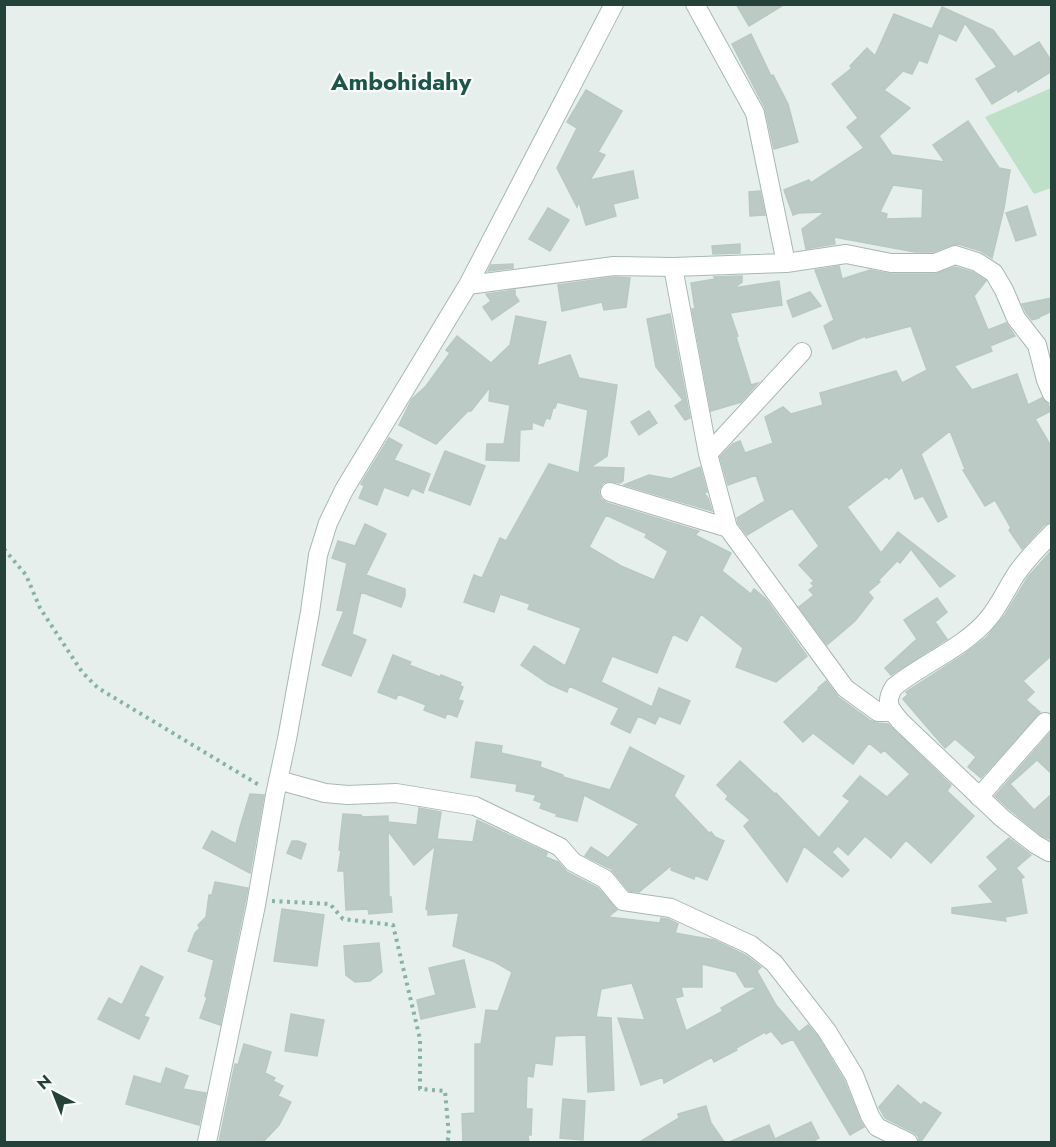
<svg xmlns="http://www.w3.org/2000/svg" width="1056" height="1147" viewBox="0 0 1056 1147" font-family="Jost,sans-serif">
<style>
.green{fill:#bfe0c8}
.building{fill:#bbcac4;stroke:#b8c9c2;stroke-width:1.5;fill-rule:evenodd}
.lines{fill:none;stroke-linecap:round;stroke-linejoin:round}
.minor-casing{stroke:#a8b8b2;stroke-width:20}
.path{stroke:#86b3a5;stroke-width:4;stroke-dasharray:3 4.5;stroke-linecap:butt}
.minor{stroke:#fff;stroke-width:18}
.labels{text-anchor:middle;stroke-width:4.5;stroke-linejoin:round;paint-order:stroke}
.district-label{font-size:24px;font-weight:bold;fill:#1f5548;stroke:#f7fbf9}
</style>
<rect width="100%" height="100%" fill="#e6efeb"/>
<path class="green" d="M 1051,88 L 1051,188 L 1034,194 L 985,117 Z"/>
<path class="building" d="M 736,4 L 785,4 L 749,26 Z
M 942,7 L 993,30 L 1014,57 L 1039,42 L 1052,62 L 1052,71 L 1018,92 L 1017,89 L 992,104 L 976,79 L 997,67 L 965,23 L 956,41 L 939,33 L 927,63 L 919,60 L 912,74 L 903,71 L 884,90 L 910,108 L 879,136 L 892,155 L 945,162 L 933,145 L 968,121 L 999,168 L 1010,170 L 1004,208 L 992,258 L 981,251 L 958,244 L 951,245 L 933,252 L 915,252 L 834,237 L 835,244 L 806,249 L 802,229 L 825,212 L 799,213 L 793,215 L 784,190 L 809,180 L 811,183 L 864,148 L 847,127 L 858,118 L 832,84 L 852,68 L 850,66 L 867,48 L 875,56 L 894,14 L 932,29 ZM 893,185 L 923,189 L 922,218 L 886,219 L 887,214 L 880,212 Z
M 751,34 L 771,76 L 773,75 L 788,104 L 798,142 L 774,149 L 765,108 L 732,44 Z
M 586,90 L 622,111 L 598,152 L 605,155 L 590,180 L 633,171 L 638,198 L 613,204 L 616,216 L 586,225 L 579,202 L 577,207 L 557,168 L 577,128 L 567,122 Z
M 760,191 L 765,215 L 750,216 L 749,192 Z
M 1027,206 L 1036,235 L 1016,241 L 1006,213 Z
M 548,208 L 569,220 L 550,251 L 529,239 Z
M 740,244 L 740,253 L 713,254 L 712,246 Z
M 513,264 L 513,268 L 488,271 L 491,265 Z
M 839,266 L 842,279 L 870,270 L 891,274 L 935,274 L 955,267 L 972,272 L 986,281 L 974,296 L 988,330 L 1006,323 L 1015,336 L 990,346 L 992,351 L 954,366 L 972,390 L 1017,374 L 1028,405 L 1042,398 L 1048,404 L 1051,411 L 1035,419 L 1052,448 L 1052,522 L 1044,525 L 1022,549 L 1009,530 L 1011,528 L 995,500 L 985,506 L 963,470 L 965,469 L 950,431 L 921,454 L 947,517 L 938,522 L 923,496 L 915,499 L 902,467 L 889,479 L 887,476 L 847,507 L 881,553 L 898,532 L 955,576 L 940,587 L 911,549 L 900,563 L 897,561 L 878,581 L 880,582 L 868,592 L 873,598 L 855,621 L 827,645 L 799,607 L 814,595 L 809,590 L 814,586 L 811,583 L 814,581 L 799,565 L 819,546 L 792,508 L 747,535 L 738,523 L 737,518 L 765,501 L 756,475 L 728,485 L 720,457 L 733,444 L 740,441 L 745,453 L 773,443 L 765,417 L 783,407 L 791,414 L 823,405 L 820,393 L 896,371 L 902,383 L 927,370 L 911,326 L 866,338 L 866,336 L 833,349 L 824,326 L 834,320 L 815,270 Z
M 742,276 L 742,282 L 734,288 L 779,281 L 782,305 L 730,313 L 738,336 L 736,337 L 751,385 L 758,383 L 741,402 L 711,411 L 692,309 L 695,309 L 691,283 L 715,279 L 714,277 Z
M 615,277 L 630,278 L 626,307 L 604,310 L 602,302 L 562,311 L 558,285 Z
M 515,290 L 515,295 L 519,301 L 492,320 L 483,307 L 491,301 L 486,294 Z
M 810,292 L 821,306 L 793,317 L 787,301 Z
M 1052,298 L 1052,311 L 1039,317 L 1039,318 L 1032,320 L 1026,312 L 1022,304 Z
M 670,314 L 690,418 L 685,420 L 675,406 L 683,400 L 656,367 L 647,319 Z
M 516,316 L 546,322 L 537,366 L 570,355 L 579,378 L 617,385 L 607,456 L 591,467 L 624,468 L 623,481 L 620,483 L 608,481 L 603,483 L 599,489 L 599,494 L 601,499 L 607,503 L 699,531 L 695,535 L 731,553 L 722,571 L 751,594 L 754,589 L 766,599 L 807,656 L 776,682 L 736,667 L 743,648 L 701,614 L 687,641 L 673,634 L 657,673 L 612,656 L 601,682 L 652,707 L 659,688 L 690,701 L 680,724 L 659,716 L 655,724 L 638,716 L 630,733 L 611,724 L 619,708 L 569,686 L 567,692 L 549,684 L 521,665 L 534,646 L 565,666 L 581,628 L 528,609 L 530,604 L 500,594 L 494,612 L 464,602 L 474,575 L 482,578 L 500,538 L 506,541 L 549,464 L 579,473 L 588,410 L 557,402 L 555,408 L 553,408 L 550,419 L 546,418 L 543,426 L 532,422 L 532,429 L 520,430 L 519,461 L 486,460 L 487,444 L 504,444 L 510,405 L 489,401 L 490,387 L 471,411 L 468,411 L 436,444 L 399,425 L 412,399 L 426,386 L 450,353 L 446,350 L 457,336 L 491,363 L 510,345 ZM 606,515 L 647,534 L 645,537 L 668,551 L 654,580 L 621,566 L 589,547 Z
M 649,411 L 657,423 L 639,435 L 631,422 Z
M 389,438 L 402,445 L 394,460 L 430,474 L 423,493 L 412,488 L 408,496 L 384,487 L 377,505 L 359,498 L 364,486 L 361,484 Z
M 445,451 L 485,466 L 470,505 L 429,490 Z
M 700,467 L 707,492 L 704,493 L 708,498 L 712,511 L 624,485 L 649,475 L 671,479 Z
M 365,524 L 386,534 L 366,575 L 405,589 L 405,596 L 401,607 L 361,592 L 352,634 L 366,640 L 351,676 L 322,665 L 344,611 L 337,610 L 347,563 L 332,558 L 338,541 L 355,546 Z
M 1052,550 L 1052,655 L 1023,681 L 1034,692 L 1026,700 L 1040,712 L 981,778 L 968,767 L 976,757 L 955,739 L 945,748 L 903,699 L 908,694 L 906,692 L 912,688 L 962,656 L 987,637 L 1005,615 L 1028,577 Z
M 937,598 L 947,612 L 935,622 L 947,639 L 891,675 L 885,668 L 917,639 L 904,620 Z
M 393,655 L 411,662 L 409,665 L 440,677 L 441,675 L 461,683 L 460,685 L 463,687 L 458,700 L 463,701 L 457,717 L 447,713 L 445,718 L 424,710 L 426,705 L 398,694 L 396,699 L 378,692 Z
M 826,681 L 838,697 L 871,721 L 878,723 L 888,724 L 951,785 L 947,791 L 974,816 L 931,863 L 906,840 L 891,858 L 865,836 L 848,855 L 838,846 L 832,852 L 849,870 L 842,877 L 804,846 L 787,882 L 744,826 L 750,820 L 726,799 L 728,796 L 717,785 L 740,761 L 775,794 L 776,793 L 819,838 L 850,801 L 843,796 L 860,776 L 887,797 L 910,774 L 884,750 L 881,753 L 869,743 L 853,764 L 813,733 L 803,742 L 784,722 L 819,689 L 818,688 Z
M 1050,733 L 1052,734 L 1052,774 L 1037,760 L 1010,784 L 1034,810 L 1052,794 L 1052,840 L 1041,835 L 1009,809 L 995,796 Z
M 476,742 L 502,746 L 501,753 L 541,762 L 540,767 L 563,775 L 563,777 L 610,790 L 630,747 L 684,776 L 674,796 L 709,833 L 711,832 L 715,837 L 724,841 L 707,880 L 695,875 L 694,879 L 671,870 L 672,865 L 639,892 L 629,891 L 611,869 L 585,856 L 591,847 L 608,858 L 639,824 L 584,795 L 577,821 L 556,816 L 557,814 L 540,808 L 542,803 L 534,800 L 536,795 L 516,791 L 517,784 L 471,777 Z
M 250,794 L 264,795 L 250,873 L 203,848 L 212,831 L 236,844 L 240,827 Z
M 419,808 L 441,812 L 437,839 L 473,842 L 477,820 L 547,853 L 546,857 L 558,862 L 567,872 L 598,888 L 617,910 L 608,917 L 660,923 L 661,918 L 668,919 L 678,924 L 675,933 L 714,940 L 745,955 L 761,967 L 757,971 L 776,1005 L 799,1032 L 808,1025 L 818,1037 L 844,1080 L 860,1120 L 864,1127 L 850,1135 L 793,1039 L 782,1044 L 771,1031 L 766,1034 L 765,1032 L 736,1048 L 737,1050 L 714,1062 L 712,1057 L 664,1083 L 663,1077 L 641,1085 L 618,1018 L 645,1020 L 632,983 L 601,989 L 596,1017 L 611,1018 L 614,1090 L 588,1092 L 586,1035 L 555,1036 L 552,1065 L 535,1063 L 533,1077 L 527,1076 L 526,1109 L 532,1109 L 531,1135 L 528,1135 L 529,1143 L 463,1143 L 462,1114 L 475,1113 L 475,1044 L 481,1044 L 486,1010 L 498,1011 L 512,972 L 495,962 L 453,946 L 459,912 L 457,913 L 428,915 L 428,910 L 426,909 L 435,846 L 414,865 L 388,831 L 389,897 L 391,897 L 392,912 L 369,914 L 368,909 L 346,910 L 344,871 L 338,871 L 341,850 L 339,850 L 343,814 L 361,815 L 362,817 L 388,816 L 388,822 L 417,825 ZM 702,964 L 736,972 L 745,987 L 758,987 L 721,1008 L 723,1011 L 686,1031 L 675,998 L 683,996 L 681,987 L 702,987 Z
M 1009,838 L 1031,855 L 1016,868 L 1024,877 L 1021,879 L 1027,913 L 1005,917 L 1006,921 L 952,913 L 952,908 L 994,903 L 979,886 L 998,869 L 987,857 Z
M 292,841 L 298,841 L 306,844 L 301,859 L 287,853 Z
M 215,882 L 248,888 L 220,1025 L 200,1018 L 207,998 L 205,996 L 214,960 L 188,951 L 195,933 L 200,928 L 198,925 L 206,917 L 209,895 L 212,895 Z
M 282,909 L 324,915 L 317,966 L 274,961 Z
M 379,943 L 382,972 L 370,981 L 355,982 L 346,975 L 344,946 Z
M 464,960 L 475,1007 L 421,1019 L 417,1000 L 436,995 L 429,968 Z
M 141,966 L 163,977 L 144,1016 L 149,1018 L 139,1039 L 98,1019 L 109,998 L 122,1005 Z
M 291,1014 L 324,1020 L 317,1056 L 285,1051 Z
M 244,1044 L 271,1052 L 265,1073 L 275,1078 L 273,1081 L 283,1086 L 278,1096 L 291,1102 L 279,1125 L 262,1143 L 221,1143 L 219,1142 L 235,1064 L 238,1065 Z
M 166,1068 L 188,1076 L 183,1089 L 206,1093 L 199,1125 L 126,1104 L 134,1076 L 161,1084 Z
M 898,1085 L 921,1105 L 924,1102 L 941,1113 L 920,1143 L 919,1143 L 918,1136 L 913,1132 L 885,1118 L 879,1107 Z
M 563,1099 L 585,1101 L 583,1140 L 560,1138 Z
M 706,1106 L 711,1123 L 725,1143 L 638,1143 L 679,1118 L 678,1114 Z
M 811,1122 L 819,1138 L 810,1143 L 727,1143 L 769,1125 L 775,1139 Z"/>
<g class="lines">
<g class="minor-casing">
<path id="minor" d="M 786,263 L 846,254 L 891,263 L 935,263 L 955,255 L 977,262 L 994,273 L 1004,290 L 1016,318 L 1037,345 L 1046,380 L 1052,394
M 673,267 L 708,454 L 728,528 L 845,688 L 878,712 L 893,712
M 468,285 L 614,266 L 673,267 L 786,263 L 755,113 L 695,4
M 708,454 L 802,352
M 610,492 L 728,528
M 1052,533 C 1039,547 1025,560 1015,576 C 1006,590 999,606 988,619 C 965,647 922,664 894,687 C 884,703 890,709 901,722 L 1002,818 L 1035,844 L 1049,852 L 1052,852
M 278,780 L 325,793 L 348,795 L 396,793 L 475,806 L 560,847 L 573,862 L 605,879 L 623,901 L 671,908 L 751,945 L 774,963 L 827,1031 L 854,1075 L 870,1116 L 877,1127 L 908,1142
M 979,797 L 1045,722
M 207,1142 L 256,905 L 275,795 L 287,739 L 310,612 L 318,555 L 328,523 L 344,490 L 468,285 L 614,4"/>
</g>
<path class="path" d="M 4,549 L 26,575 L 40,608 L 82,672 L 98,688 L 259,785
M 272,901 L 330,904 L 343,919 L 393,925 L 420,1039 L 420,1089 L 445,1091 L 449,1136 L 447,1142"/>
<use href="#minor" class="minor"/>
</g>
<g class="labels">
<g class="district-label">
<text x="401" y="90">Ambohidahy</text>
</g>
</g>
<rect width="1056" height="1147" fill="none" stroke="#24423a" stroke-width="12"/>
<g transform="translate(54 1093) rotate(318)" stroke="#f7fbf9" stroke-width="4.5" paint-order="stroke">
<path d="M0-4.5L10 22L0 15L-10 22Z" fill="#24423a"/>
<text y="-9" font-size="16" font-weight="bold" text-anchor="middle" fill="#24423a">N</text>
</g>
</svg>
